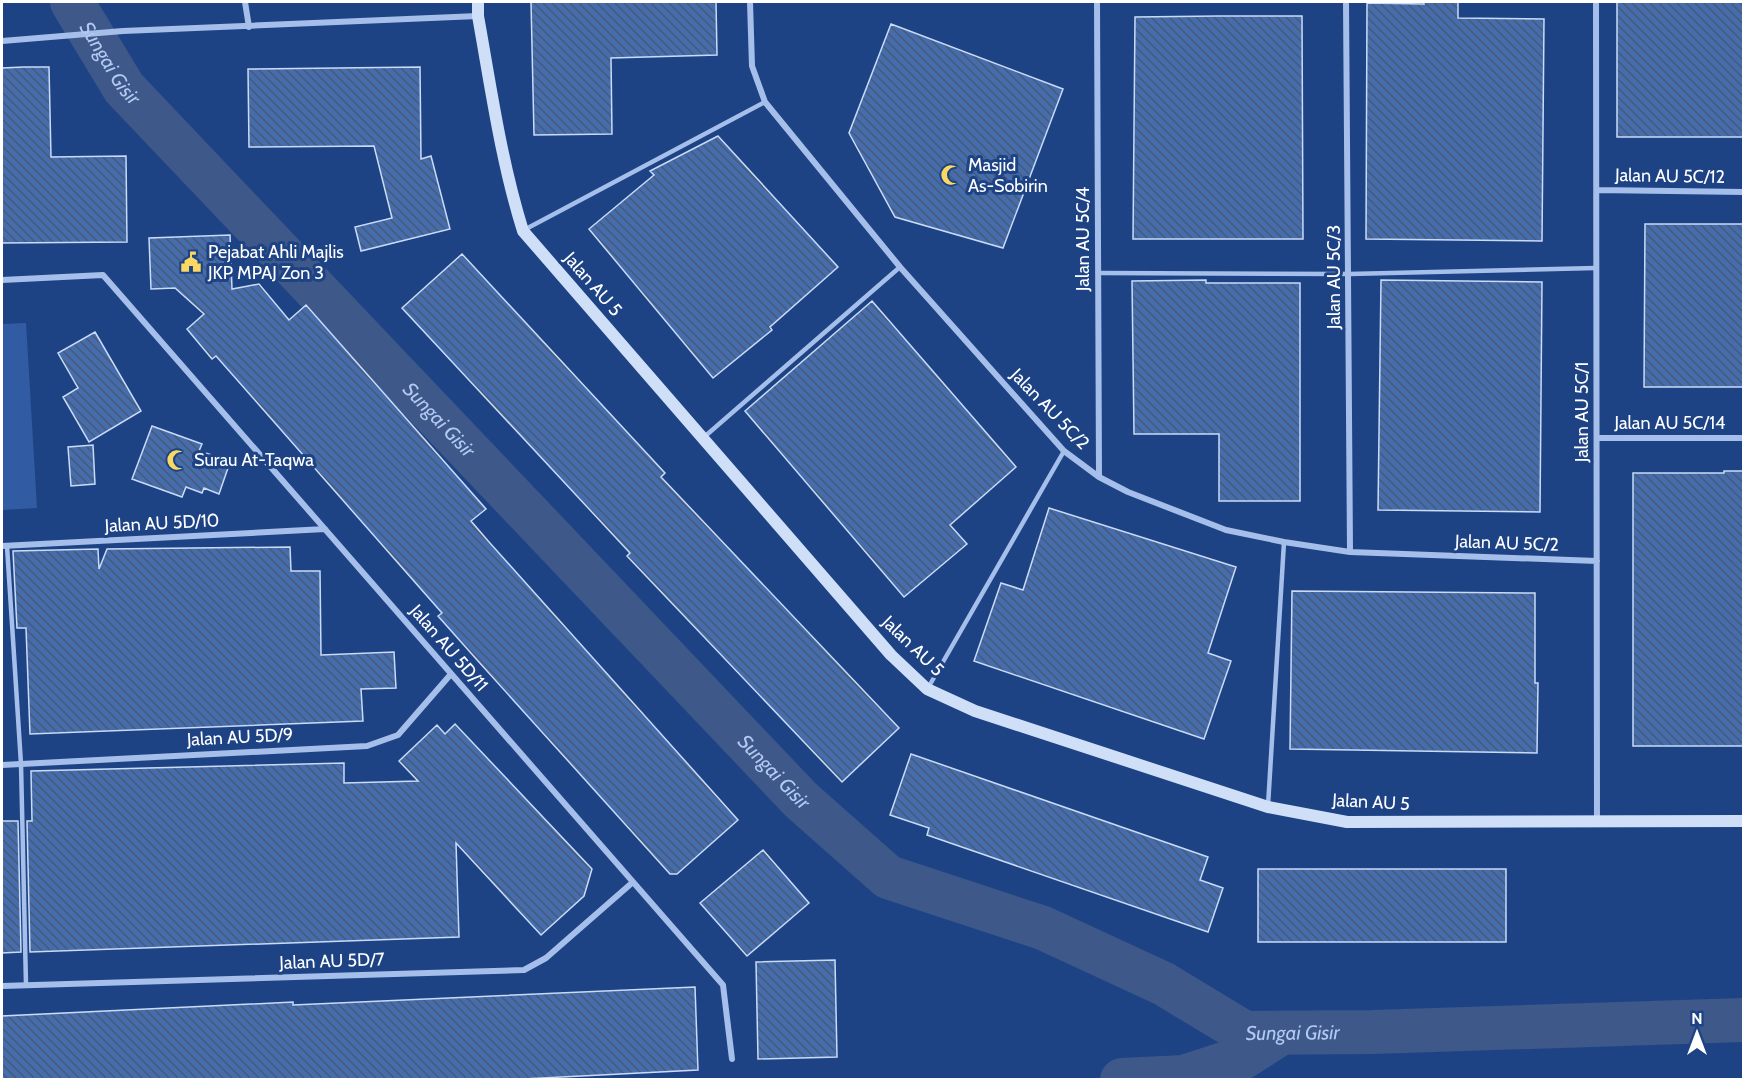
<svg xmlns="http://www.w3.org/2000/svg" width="1745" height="1081" viewBox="0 0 1745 1081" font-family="Cabin,sans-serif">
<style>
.pitch{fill:#315ca3}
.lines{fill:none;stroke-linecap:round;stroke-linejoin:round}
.river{stroke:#3d5889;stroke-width:44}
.building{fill:url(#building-back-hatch);stroke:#c9dbf8;stroke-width:1.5}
.service{stroke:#a5bfea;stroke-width:4.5}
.minor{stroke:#a5bfea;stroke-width:6}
.secondary{stroke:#d0dff8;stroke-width:12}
.labels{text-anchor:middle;stroke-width:6;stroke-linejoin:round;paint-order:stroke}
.poi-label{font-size:18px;fill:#fff;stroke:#1d4385;text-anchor:start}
.street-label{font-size:18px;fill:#fff;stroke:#1d4385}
.water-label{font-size:20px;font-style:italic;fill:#b0caf2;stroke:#1d4385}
</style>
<defs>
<pattern id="building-back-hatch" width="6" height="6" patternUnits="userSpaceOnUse" patternTransform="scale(1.5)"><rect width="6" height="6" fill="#456dae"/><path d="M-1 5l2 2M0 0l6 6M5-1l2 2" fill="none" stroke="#495973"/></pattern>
</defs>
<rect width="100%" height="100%" fill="#1d4385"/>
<path class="pitch" d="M 26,323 L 37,508 L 2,510 L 2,324 Z"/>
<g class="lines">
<g class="river">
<path id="s1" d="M 72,2 L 124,88 L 801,800 L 888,877 L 1043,928 L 1164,984 L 1245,1033 L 1373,1032 L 1744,1020"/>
<path d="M 1122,1080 L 1184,1077 L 1242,1058 L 1281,1033"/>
</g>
</g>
<path class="building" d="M 531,2 L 716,2 L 717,55 L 611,58 L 612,134 L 534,135 Z
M 1424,2 L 1458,2 L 1458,18 L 1544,19 L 1542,241 L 1366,239 L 1367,3 L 1424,4 Z
M 1617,2 L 1743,2 L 1743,137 L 1617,137 Z
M 1219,16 L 1302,16 L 1303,239 L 1133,239 L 1135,17 Z
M 891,24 L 1063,89 L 1003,248 L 895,217 L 849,133 Z
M 24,67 L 49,67 L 51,157 L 126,156 L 127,242 L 2,243 L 2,68 Z
M 420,67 L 421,159 L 431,156 L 450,229 L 361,251 L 355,227 L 392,218 L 374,146 L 249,147 L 248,69 Z
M 718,136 L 838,267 L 770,327 L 772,330 L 713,378 L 589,229 L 654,175 L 650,171 Z
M 1645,224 L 1743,224 L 1743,387 L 1644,387 Z
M 230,235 L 232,289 L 259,284 L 289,320 L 306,305 L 486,509 L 471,521 L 489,542 L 738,820 L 677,874 L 670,874 L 478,661 L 438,616 L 442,613 L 216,356 L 212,359 L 187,329 L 204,314 L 175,288 L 151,289 L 149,238 Z
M 462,254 L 665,473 L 661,477 L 899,728 L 842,782 L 627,556 L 630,553 L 402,308 Z
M 1206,280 L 1206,283 L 1300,283 L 1300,501 L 1219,501 L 1219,434 L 1134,434 L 1132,281 Z
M 1381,280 L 1542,282 L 1540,512 L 1378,510 Z
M 872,301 L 1016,467 L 950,525 L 967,544 L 904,597 L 745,411 Z
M 95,332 L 141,411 L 89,442 L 63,397 L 78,388 L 58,353 Z
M 152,426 L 202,444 L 199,451 L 215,456 L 213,463 L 228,468 L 219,494 L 204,488 L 202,493 L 186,487 L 182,497 L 132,479 Z
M 93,445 L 95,484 L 71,486 L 68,447 Z
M 1724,471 L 1743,471 L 1743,746 L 1633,746 L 1633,473 L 1724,473 Z
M 1049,508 L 1236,567 L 1208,653 L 1231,661 L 1204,739 L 974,661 L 1001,583 L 1023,590 Z
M 290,547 L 291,571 L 320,571 L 321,655 L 394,652 L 396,688 L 361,689 L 363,721 L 30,734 L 26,628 L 17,628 L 13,551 L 98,549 L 99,569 L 107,549 Z
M 1292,591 L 1535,593 L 1535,683 L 1538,683 L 1537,753 L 1290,749 Z
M 455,724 L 592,869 L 584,896 L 541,935 L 456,843 L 459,937 L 30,952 L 27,821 L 32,821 L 31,771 L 344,763 L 344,783 L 418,781 L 399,761 L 437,725 L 445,734 Z
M 911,754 L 1208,857 L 1200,880 L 1223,888 L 1208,932 L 927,835 L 929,828 L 890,815 Z
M 2,821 L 18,821 L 21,952 L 2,953 Z
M 763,850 L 809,903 L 747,956 L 700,903 Z
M 1258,869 L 1506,869 L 1506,942 L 1258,942 Z
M 835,960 L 837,1057 L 758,1059 L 756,962 Z
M 695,987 L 698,1070 L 503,1080 L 2,1080 L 2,1016 L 293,1002 L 293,1005 Z"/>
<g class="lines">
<path class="service" d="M 524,230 L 765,102
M 1098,273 L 1349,274 L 1596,268
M 703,438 L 900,267
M 7,546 L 21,764 L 26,985
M 928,688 L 1064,451
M 1268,806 L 1284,542"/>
<path class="minor" d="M 245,2 L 249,27
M 750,2 L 752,66 L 765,102 L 900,267 L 1064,451 L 1099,477 L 1128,492 L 1226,530 L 1284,542 L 1350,552 L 1597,561
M 1097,2 L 1099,477
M 1346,2 L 1350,552
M 1596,2 L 1597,821
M 2,41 L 123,31 L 478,16
M 1597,190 L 1744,192
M 2,280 L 103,275 L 723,985 L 732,1059
M 1597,438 L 1744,438
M 2,546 L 325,529
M 2,765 L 367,746 L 398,735 L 451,674
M 2,986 L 524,970 L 546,958 L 633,882"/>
<path class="secondary" d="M 478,2 L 478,16 C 491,88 501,161 523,231 L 891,655 L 927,689 L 975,711 L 1268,807 L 1347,822 L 1744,821"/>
</g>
<defs>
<g id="mosque-bare" transform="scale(1.62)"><path d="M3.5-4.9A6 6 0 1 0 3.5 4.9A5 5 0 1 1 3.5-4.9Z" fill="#fad963" stroke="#1d4385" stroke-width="2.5" paint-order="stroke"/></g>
<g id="civic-bare" transform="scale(1.62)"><path d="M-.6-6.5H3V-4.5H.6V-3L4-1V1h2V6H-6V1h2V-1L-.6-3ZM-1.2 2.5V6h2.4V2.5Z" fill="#fad963" stroke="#1d4385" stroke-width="2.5" paint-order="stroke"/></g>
</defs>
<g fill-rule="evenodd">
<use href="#mosque-bare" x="951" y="175"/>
<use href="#civic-bare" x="191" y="262"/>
<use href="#mosque-bare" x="177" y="460"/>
</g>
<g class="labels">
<g class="poi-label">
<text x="968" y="171">Masjid<tspan x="968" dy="21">As-Sobirin</tspan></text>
<text x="208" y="258">Pejabat Ahli Majlis<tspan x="208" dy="21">JKP MPAJ Zon 3</tspan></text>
<text x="194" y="466">Surau At-Taqwa</text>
</g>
<g class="street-label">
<text transform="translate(1670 176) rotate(1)" y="6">Jalan AU 5C/12</text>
<text transform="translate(1083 239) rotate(-90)" y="6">Jalan AU 5C/4</text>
<text transform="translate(1334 277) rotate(-90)" y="6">Jalan AU 5C/3</text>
<text transform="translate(593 284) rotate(49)" y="6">Jalan AU 5</text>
<text transform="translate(1050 409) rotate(46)" y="6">Jalan AU 5C/2</text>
<text transform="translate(1582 412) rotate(-90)" y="6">Jalan AU 5C/1</text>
<text x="1670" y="429">Jalan AU 5C/14</text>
<text transform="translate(162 523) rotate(-3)" y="6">Jalan AU 5D/10</text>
<text transform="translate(1507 543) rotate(2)" y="6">Jalan AU 5C/2</text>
<text transform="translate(913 646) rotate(44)" y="6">Jalan AU 5</text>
<text transform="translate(449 648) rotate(49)" y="6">Jalan AU 5D/11</text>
<text transform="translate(240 737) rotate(-3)" y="6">Jalan AU 5D/9</text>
<text transform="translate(1371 802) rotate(3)" y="6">Jalan AU 5</text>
<text transform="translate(332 961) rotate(-2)" y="6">Jalan AU 5D/7</text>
</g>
<g class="water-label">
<text dy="7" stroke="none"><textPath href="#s1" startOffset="72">Sungai Gisir</textPath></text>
<text dy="7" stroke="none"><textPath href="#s1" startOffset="558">Sungai Gisir</textPath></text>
<text dy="7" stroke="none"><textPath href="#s1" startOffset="1044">Sungai Gisir</textPath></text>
<text dy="7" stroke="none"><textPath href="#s1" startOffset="1638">Sungai Gisir</textPath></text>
</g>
</g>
<rect width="1745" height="1081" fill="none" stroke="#ffffff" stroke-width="6"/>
<g transform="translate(1697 1033)" stroke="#1d4385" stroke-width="4.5" paint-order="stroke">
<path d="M0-4.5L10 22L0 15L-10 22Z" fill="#ffffff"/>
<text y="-9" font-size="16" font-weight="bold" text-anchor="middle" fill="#ffffff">N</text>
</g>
</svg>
